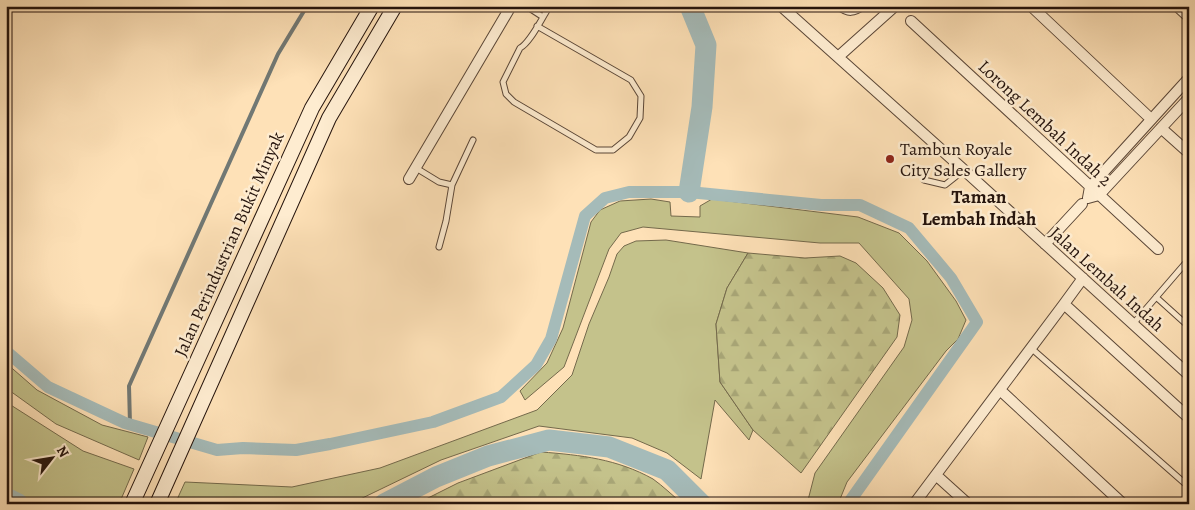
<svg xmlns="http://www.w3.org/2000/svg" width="1195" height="510" viewBox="0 0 1195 510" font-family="Alegreya,serif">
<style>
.grass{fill:#c4c28b;stroke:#746a4c}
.forest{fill:url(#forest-firs);stroke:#746a4c}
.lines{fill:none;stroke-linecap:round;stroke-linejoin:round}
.stream{stroke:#717874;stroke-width:4}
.canal{stroke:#a5bbb9;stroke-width:12}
.river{stroke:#a5bbb9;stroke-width:21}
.service-casing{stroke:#5a4637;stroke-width:7}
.minor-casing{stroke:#5a4637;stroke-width:12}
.secondary-casing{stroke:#24130c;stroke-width:16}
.service{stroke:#feecd0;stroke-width:5}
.minor{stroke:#feecd0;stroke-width:10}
.secondary{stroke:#feecd0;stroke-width:14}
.poi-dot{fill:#8f2418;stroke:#feecd0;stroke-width:2}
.labels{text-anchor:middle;stroke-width:5;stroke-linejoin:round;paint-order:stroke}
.street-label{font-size:18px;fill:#24130c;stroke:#feecd0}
.poi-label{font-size:18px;fill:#24130c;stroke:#feecd0;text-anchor:start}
.neighbourhood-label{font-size:19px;font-weight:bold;fill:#24130c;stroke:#feecd0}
</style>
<defs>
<pattern id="forest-firs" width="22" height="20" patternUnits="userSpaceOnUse" patternTransform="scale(1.25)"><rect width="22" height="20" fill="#c4c28b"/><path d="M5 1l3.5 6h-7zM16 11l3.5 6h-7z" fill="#a8a677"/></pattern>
</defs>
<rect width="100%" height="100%" fill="#fee1b7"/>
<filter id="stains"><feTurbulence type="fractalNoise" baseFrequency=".004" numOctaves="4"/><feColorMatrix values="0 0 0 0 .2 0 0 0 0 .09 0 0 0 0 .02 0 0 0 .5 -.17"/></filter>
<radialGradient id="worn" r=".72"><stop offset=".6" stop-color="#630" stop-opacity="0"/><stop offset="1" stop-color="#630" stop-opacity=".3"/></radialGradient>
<path class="grass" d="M 651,199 L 670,202 L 671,216 L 700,217 L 700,206 L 712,199 L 858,217 L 899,233 L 927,261 L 956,301 L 966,320 L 958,339 L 946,351 L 847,482 L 838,504 L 807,504 L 815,473 L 904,347 L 912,320 L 909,299 L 859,243 L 820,243 L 643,227 L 621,233 L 609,249 L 564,367 L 525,400 L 520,391 L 547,363 L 563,328 L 591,222 L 600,210 L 620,201 Z
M 666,240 L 748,253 L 727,288 L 716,324 L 720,382 L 753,430 L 749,440 L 715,400 L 701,479 L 667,453 L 632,438 L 539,426 L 441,460 L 350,504 L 175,504 L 185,482 L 292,487 L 380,468 L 537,410 L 572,375 L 589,324 L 609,277 L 617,254 L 624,246 L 636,241 Z
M 6,363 L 37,390 L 102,425 L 148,437 L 139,460 L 56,424 L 6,388 Z
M 6,402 L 83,451 L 134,469 L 119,504 L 33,504 L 6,489 Z"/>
<path class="forest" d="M 748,253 L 805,258 L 840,256 L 856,263 L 883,288 L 900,315 L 897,337 L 801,473 L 753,430 L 720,382 L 716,324 L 727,288 Z
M 541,452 C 581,455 617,459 653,479 C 663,486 673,496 683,504 L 416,504 L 458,483 Z"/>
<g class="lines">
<path class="stream" d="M 130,424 L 129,386 L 278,54 L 307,6"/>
<path class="canal" d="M 6,351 L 48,387 L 125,423 L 217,450 L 243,448 L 296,450 L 330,444 L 433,422 L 501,397 L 536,365 L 551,339 L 585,216 L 605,198 L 629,192 L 689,192 L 821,205 L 860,205 L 909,228 L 951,278 L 977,322 L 850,501 L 851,504"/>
<path class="river" d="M 689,192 L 702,107 L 706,45 L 690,6
M 6,498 L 18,504
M 384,504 L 436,477 L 488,456 L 549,440 L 609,447 L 667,470 L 701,504"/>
<g class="service-casing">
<path id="service" d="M 526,6 L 543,17
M 837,6 C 848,15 854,14 865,6
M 537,26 L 631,80 L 641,96 L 640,118 L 629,137 L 613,150 L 596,150 L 514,102 L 506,94 L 503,82 L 520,48 C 531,42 542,17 550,6
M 416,168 L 439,182 L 452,185 L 473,140
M 924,180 L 945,185 L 964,170
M 439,247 L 446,221 L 452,185
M 1156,297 L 1187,325 L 1189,323
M 1133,324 L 1189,259
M 1031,348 L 1189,487"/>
</g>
<g class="minor-casing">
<path id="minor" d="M 781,6 L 964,170 L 1189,375
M 1031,6 L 1151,119
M 1177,6 L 1189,17
M 911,21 L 1158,249
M 838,57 L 895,6
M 1189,78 L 1090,187 L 1088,198 L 1099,195 L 1189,98
M 1161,128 L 1189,153
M 409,179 L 511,6
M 1045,244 L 1082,204
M 1064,304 L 1189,418
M 1000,390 L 1123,504
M 937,476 L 968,504
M 914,504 L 1064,304 L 1083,278"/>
</g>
<g class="secondary-casing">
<path id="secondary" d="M 132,504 L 312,108 L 372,6
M 157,504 L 329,118 L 395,6"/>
</g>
<use href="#service" class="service"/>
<use href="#minor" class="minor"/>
<use href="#secondary" class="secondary"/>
</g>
<circle class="poi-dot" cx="890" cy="159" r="5"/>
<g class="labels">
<g class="street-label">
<text transform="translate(1045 123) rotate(43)" y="6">Lorong Lembah Indah 2</text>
<text transform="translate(229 244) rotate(-66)" y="6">Jalan Perindustrian Bukit Minyak</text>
<text transform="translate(1107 279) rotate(42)" y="6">Jalan Lembah Indah</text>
</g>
<g class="poi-label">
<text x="900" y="155">Tambun Royale<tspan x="900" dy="21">City Sales Gallery</tspan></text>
</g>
<g class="neighbourhood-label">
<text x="979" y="203">Taman<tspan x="979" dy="22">Lembah Indah</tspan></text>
</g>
</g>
<rect width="1195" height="510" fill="none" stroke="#fee1b7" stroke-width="25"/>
<rect x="8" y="8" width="1180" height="495" fill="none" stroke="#24130c" stroke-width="2.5"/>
<rect x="12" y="12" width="1170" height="485" fill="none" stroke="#24130c"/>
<g transform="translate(52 458) rotate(59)" stroke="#feecd0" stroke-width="4" paint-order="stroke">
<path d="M0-4L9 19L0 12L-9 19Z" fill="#24130c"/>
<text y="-8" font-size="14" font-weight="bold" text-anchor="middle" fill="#24130c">N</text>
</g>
<rect width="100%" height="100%" filter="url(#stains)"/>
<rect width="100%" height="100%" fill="url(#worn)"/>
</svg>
